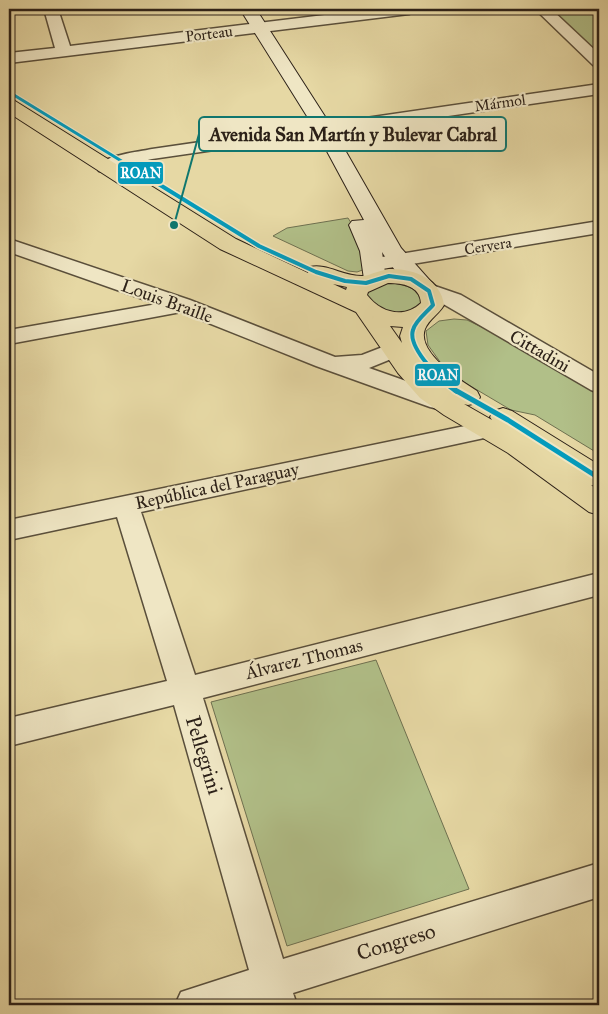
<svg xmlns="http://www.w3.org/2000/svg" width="608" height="1014" viewBox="0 0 608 1014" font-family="'IM FELL Great Primer',serif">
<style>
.green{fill:#b1bf88;stroke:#6e7050}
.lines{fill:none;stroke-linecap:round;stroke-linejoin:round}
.street-casing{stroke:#5a4f3b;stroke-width:3}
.secondary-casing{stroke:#2c2118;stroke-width:2}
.primary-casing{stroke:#2c2118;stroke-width:2}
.street{fill:#efe6c4;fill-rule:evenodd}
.secondary{fill:#efe6c4;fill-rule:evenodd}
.primary{fill:#e6d8a4;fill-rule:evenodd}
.bus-1-far2-casing{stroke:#efe6c4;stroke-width:5.5}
.bus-1-far1-casing{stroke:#efe6c4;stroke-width:7}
.bus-1-casing{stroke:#efe6c4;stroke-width:9}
.bus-1-far2{stroke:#049bbc;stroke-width:3}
.bus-1-far1{stroke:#049bbc;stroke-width:4}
.bus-1{stroke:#049bbc;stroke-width:5}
.labels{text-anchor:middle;stroke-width:4.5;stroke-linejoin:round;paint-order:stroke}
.far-street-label{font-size:15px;fill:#2c2118;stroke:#efe6c4}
.street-label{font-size:18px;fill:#2c2118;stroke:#efe6c4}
.near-street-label{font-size:21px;fill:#2c2118;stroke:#efe6c4}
.leader{fill:none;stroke:#0f766e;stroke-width:2}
.callout-dot{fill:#0f766e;stroke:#efe6c4;stroke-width:2}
.callout{fill:#efe6c4;stroke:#0f766e;stroke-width:2}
.callout-label{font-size:19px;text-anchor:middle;font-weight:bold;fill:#2c2118}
.line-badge{stroke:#efe6c4;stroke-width:2}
.badge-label{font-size:14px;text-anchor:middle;font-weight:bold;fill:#fff}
</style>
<rect width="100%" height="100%" fill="#e6d8a4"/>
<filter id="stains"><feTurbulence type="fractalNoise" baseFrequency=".004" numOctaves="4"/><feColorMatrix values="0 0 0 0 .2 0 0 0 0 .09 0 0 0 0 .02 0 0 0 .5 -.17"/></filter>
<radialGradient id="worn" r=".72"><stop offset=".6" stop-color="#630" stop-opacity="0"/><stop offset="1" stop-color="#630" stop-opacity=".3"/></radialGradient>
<path class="green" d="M 542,9 L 599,9 L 599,62 Z
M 348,218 L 366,246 L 368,268 L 357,272 L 348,271 L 273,236 L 287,228 Z
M 381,282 C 399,284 420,284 422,306 C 405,322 378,312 367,295 L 370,290 Z
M 454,319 L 467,320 L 494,333 L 599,393 L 599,454 L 535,415 L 511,410 L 462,381 L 443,366 L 428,345 L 426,331 L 439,321 Z
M 376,660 L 469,889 L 287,946 L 211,702 Z"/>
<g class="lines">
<g class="street-casing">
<path id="street" d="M 44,9 L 58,9 L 70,46 L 374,9 L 417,9 L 414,12 L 409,14 L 9,63 L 9,53 L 55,48 Z
M 535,9 L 551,9 L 599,54 L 599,67 L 593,65 Z
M 599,84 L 599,94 L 152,159 C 139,162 109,173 99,171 L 97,167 C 105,155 138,152 152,149 Z
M 599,221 L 599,233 L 376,270 L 369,268 L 366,264 L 369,260 L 376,258 Z
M 9,239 L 190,300 L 335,357 L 362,355 L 393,343 L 401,345 L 404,350 L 401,355 L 369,368 L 446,395 L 450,401 L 446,407 L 438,409 L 430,407 L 316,366 L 181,312 L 9,344 L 9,330 L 157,304 L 9,252 Z
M 429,284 L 461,295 L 599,375 L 599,393 L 591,390 L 445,305 L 421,295 L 418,290 L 421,285 Z
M 489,421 L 498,423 L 501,429 L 498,435 L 141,512 L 195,675 L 599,573 L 599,595 L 203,698 L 283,959 L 599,863 L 599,897 L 293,993 L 297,1005 L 259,1005 L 259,1003 L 253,1005 L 175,1005 L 181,992 L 249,970 L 174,705 L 9,746 L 9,718 L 167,681 L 117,517 L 9,540 L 9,520 Z"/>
</g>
<g class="secondary-casing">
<path id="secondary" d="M 240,9 L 256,9 L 333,129 L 401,248 L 433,284 L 430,289 C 425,290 419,292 414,289 C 404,283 389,263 382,252 L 386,279 L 383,284 L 375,286 L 367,284 L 364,279 L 360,251 L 349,225 L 352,221 L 364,220 L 315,129 Z"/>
</g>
<g class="primary-casing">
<path id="primary" d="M 9,100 L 15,101 L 236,239 L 308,273 L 310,267 C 327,263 344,277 363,276 C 371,275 380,270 389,269 C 413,268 441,279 444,305 C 439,314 429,319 425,329 C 416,352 461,381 477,391 L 480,397 L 477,403 L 468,405 L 464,404 L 492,420 L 490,417 L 494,411 L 503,408 L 512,411 L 599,465 L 599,487 L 591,485 L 599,491 L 599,515 L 589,512 L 508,453 L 444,415 L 420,398 L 398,373 L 356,312 L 220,249 L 9,113 ZM 388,283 C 403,283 420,286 421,303 C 404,319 381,313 367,295 L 368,292 ZM 333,284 L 347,287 L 346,290 ZM 390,326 L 403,327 L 400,336 L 402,343 Z"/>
</g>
<use href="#street" class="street"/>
<use href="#secondary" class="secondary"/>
<use href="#primary" class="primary"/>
<g class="bus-1-far2-casing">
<path id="bus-1-far2" d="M 9,92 L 141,173"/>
</g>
<g class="bus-1-far1-casing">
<path id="bus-1-far1" d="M 139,172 L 259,246 L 316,272 L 345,281 L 366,283 L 389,276 L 411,279 L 429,291 L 433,305 C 427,312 415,321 413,330 C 407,348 443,383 457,392"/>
</g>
<g class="bus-1-casing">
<path id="bus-1" d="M 455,390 L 508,420 L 599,478"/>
</g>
<use href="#bus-1-far2" class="bus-1-far2"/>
<use href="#bus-1-far1" class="bus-1-far1"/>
<use href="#bus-1" class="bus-1"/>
</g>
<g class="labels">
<g class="far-street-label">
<text transform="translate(209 34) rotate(-7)" y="5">Porteau</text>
<text transform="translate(500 103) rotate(-8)" y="5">Mármol</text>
<text transform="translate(488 246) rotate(-9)" y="5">Cervera</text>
</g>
<g class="street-label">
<text transform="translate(167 301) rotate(20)" y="6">Louis Braille</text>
<text transform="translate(540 351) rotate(30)" y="6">Cittadini</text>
<text transform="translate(217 486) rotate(-12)" y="6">República del Paraguay</text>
<text transform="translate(304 659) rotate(-14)" y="6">Álvarez Thomas</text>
</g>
<g class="near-street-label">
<text transform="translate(204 755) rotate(73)" y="7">Pellegrini</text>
<text transform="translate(396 942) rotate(-17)" y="7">Congreso</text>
</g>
</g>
<path class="leader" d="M174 225L199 134"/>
<circle class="callout-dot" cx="174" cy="225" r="5"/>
<rect class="callout" x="199" y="117" width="307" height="34" rx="5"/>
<g class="callout-label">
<text x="353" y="141">Avenida San Martín y Bulevar Cabral</text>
</g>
<g class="line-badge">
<rect x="117" y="161" width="47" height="24" rx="5" fill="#049bbc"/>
<rect x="414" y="363" width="47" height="24" rx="5" fill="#049bbc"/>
</g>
<g class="badge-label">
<text x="141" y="178">ROAN</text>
<text x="438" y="380">ROAN</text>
</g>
<rect width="608" height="1014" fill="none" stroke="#e6d8a4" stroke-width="30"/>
<rect x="10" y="10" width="588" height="994" fill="none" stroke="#2c2118" stroke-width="2.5"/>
<rect x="15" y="15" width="578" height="984" fill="none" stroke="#2c2118"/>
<rect width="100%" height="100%" filter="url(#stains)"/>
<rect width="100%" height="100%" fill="url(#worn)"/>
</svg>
